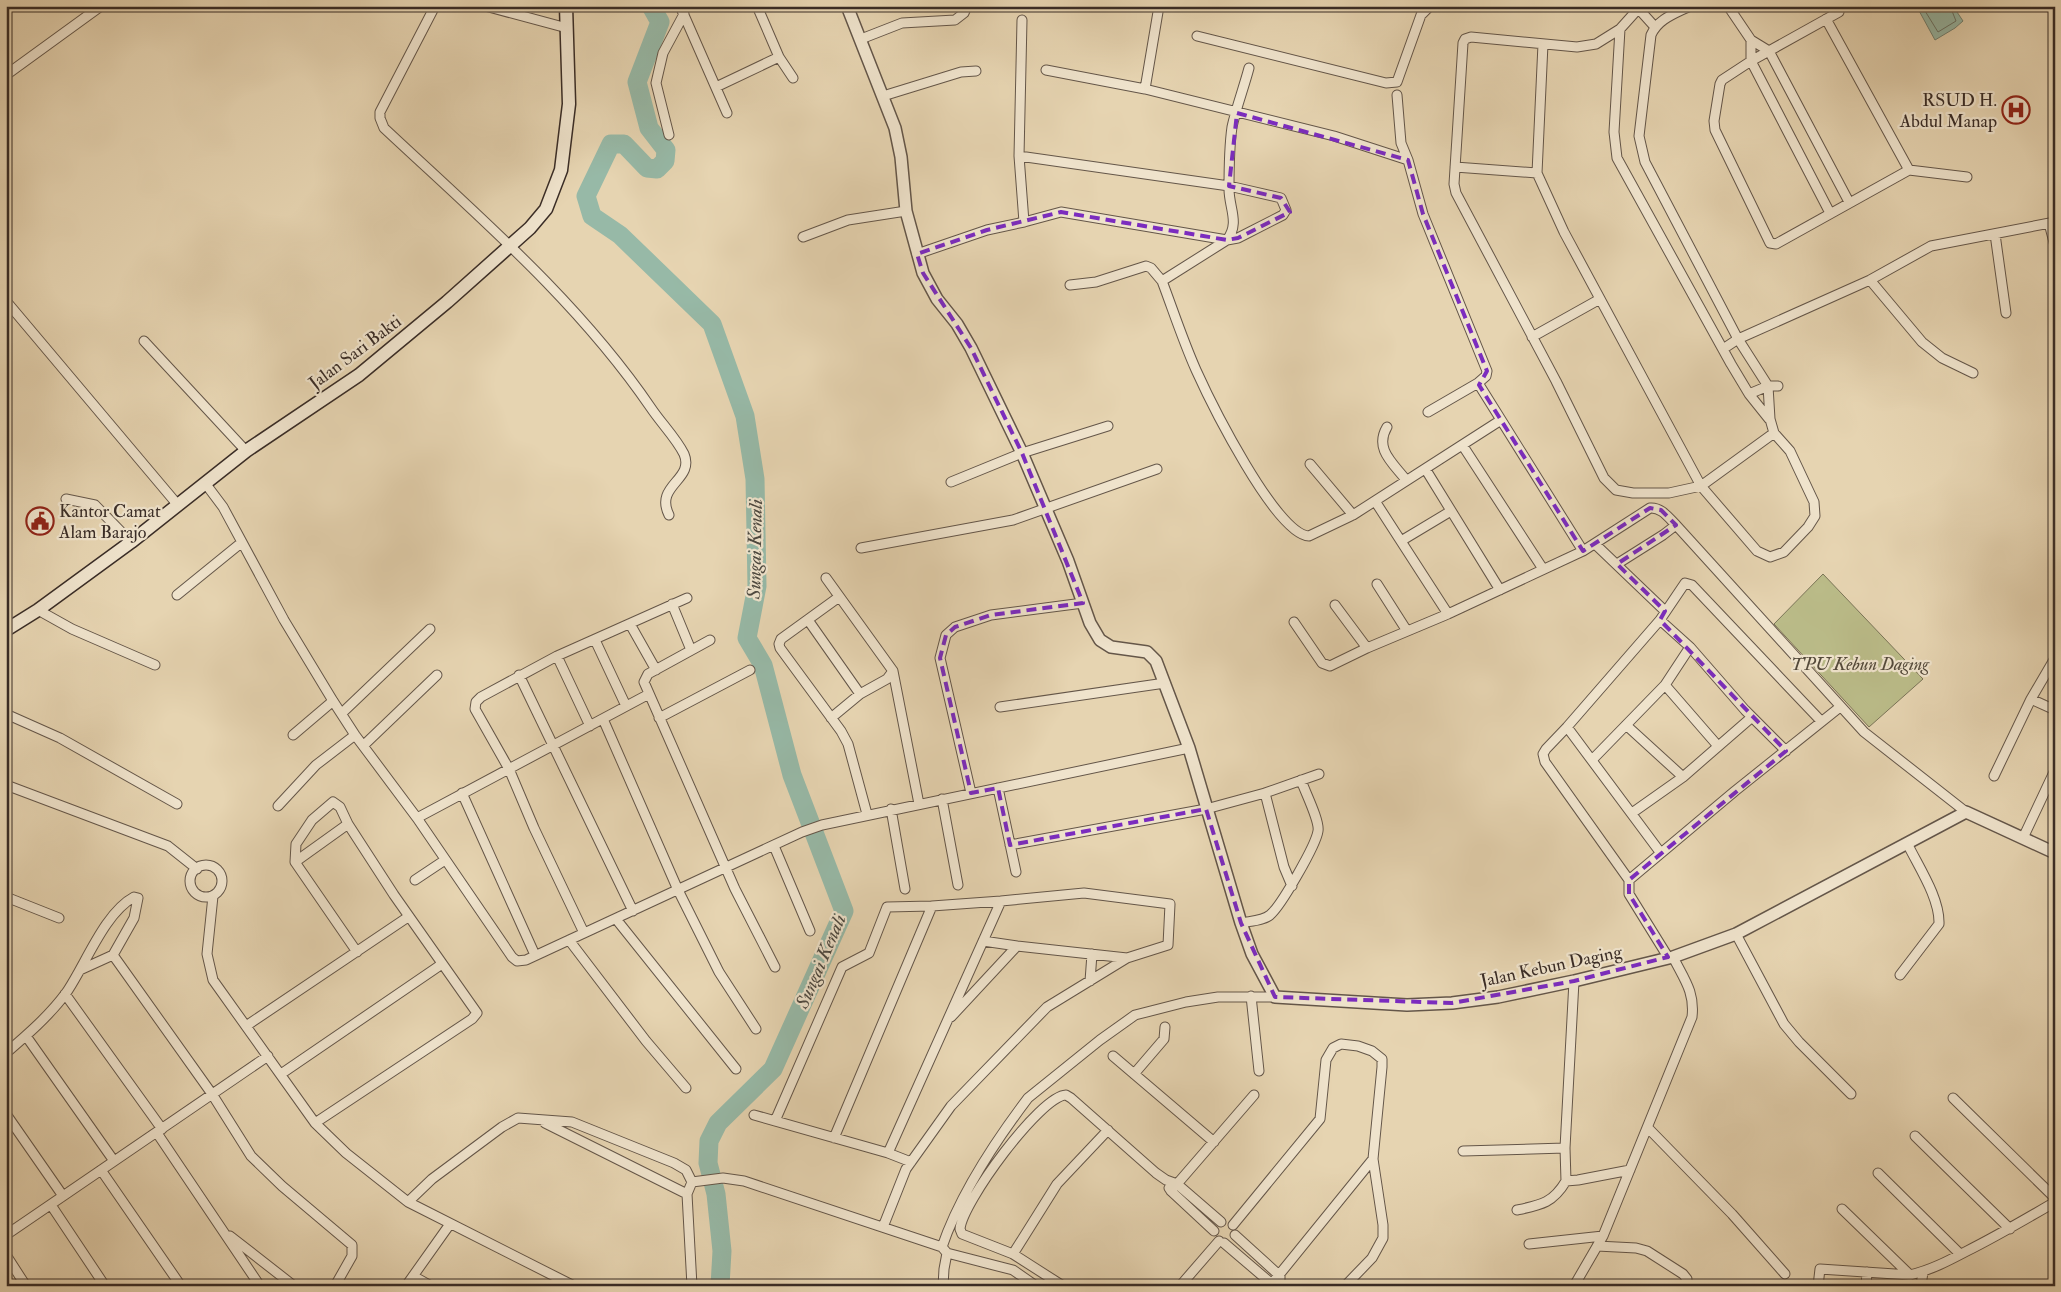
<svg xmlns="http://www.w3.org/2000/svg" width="2061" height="1292" viewBox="0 0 2061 1292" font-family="'IM FELL Double Pica',serif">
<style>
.green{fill:#babb88;stroke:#7a7457}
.water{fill:#97b9a7;stroke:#718173}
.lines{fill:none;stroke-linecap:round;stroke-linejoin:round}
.shore{stroke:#687266;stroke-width:1}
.river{stroke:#97b9a7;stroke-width:19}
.minor-casing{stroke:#645649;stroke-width:11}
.tertiary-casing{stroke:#645649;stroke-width:14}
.secondary-casing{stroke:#392c26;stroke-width:15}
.minor{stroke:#efe3cc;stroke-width:9}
.tertiary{stroke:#efe3cc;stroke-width:11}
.secondary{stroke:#efe3cc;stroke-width:12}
.marked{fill:none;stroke:#7b2cbf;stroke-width:4;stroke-dasharray:10 6;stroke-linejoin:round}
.labels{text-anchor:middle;stroke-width:4.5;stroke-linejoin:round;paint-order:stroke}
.poi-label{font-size:18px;fill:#392c26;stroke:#efe3cc;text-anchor:end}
.street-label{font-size:18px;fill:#392c26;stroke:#efe3cc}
.park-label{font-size:18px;font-style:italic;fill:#53493a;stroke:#efe3cc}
.water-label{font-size:19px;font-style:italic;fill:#4c4840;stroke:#efe3cc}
</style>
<rect width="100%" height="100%" fill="#e6d4b1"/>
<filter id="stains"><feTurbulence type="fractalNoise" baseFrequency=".004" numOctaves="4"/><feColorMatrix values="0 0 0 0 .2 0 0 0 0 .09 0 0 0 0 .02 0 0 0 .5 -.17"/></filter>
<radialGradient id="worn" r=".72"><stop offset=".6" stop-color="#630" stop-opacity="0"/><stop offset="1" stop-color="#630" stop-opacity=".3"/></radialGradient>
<path class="green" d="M 1823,574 L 1923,679 L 1869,727 L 1774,624 Z"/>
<path class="water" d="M 1919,6 L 1953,6 L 1963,21 L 1955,28 L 1935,40 L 1917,7 Z"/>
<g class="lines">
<path class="shore" d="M 1922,6 L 1938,32 L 1956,21 L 1950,6"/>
<path class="river" d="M 651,6 L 660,22 L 637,82 L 649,128 L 666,150 L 665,161 L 657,169 L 647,168 L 624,144 L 611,144 L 586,196 L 592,216 L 620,235 L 712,324 L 745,416 L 755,479 L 757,586 L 747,638 L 763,665 L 792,775 L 844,911 L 773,1069 L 718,1123 L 709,1141 L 708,1163 L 716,1194 L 722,1251 L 720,1286"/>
<g class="minor-casing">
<path id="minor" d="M 435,6 L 380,112 L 380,118 L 384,128 C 478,216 578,301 651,408 C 661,423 676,438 684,454 C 695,480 654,485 669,515
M 485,6 L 567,28
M 680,6 L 727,113
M 757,6 L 779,57 L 793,78
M 1636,6 L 1655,27
M 1643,6 L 1638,9 L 1620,29 L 1614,132 L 1617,158 L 1731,364 L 1749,394 L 1769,419
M 1728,6 L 1751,40 L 1769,51 L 1849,202
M 1839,12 L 1751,61 L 1722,80 L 1720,84 L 1714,121 L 1715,130 L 1770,243 L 1776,244 L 1909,170 L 1967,177
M 1826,19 L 1909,170
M 1620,29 L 1596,44 L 1577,47 L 1471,37 L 1465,39 L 1463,43 L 1454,184 L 1456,193 L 1556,381 L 1604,478 L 1616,490 L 1633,493 L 1669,493 L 1701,486 L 1774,433
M 1197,36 L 1386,83 L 1397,82 L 1421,15 L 1430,6
M 861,39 L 902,23 L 955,20 L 964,13 L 967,6
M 1751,40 L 1751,61 L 1830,213
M 1543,44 L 1537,173 L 1564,232 L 1701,486 L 1757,551 L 1770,557 L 1784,552 L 1808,527 L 1815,516 L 1814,502 L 1790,451 L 1774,433 L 1770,419 L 1768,386 L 1738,339 L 1645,162 L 1639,136 L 1651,35 C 1658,19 1674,14 1690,6
M 1046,70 L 1145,89 L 1334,136 L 1408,160
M 6,75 L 101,6
M 716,87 L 779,57
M 1145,89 L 1159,6
M 1397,95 L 1401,143 L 1408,160 L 1423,214 L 1487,371 L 1486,376 L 1478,383 L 1583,551
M 883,96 L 961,72 L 976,71
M 669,135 L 656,83 L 663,53 L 684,14
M 1019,156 L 1229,186 L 1281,198 L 1286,210 L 1283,215 L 1238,238 L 1227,240 L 1061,212 L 1024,222
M 1455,167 L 1537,173
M 2049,223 L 2055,246
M 1995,234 L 2006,313
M 803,237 L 848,220 L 906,211
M 917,254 L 987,230 L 1024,222 L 1019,156 L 1022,20
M 1870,280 L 1922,342 L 1942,358 L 1973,373
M 1162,281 C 1173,310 1183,341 1196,370 C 1210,401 1276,535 1309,536 L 1353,515 L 1501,420
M 1070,285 L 1096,282 L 1146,266 L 1151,268 L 1162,281 L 1227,240 C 1240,223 1229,208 1229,189 C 1229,168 1229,148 1232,127 C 1236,108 1244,87 1249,68
M 6,301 L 177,504
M 1532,337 L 1600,299
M 144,341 L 246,451
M 1723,349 L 1738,339 L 1870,280 L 1931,246 L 2055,222
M 1749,394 L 1768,386 L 1778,386
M 1428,412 L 1478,383
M 1387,427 C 1374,449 1393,463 1406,480
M 1463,446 L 1543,569
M 1310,464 L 1353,515
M 1426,470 L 1500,590
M 951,482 L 1022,453 L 1108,426
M 205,483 L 223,507 L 284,620 L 333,701 L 355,735 L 417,818 L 512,957 L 517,961 L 526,960 L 802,832 L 822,825 L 1189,748
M 66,499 L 95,505 L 131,542
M 1375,501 L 1448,614
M 1401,541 L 1451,511
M 1595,544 L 1665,611
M 861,548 L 1013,520 L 1157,469
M 1617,564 L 1663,535 L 1676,525
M 826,578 L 893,671 L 919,804
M 1377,584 L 1407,631
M 177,595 L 241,543
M 839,597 L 781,639 L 779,644 L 780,648 L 841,731 L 848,744 L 867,814
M 672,604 L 691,650
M 1335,605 L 1367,648
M 38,610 L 72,629 L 155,665
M 808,620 L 860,694
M 1660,620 L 1690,647 L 1745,710 L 1786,751
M 1294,622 L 1322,663 L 1330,666 L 1367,648 L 1448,614 L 1583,551 L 1650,508 C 1661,507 1668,517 1676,525 L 1864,732 L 1966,812
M 630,624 L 656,670
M 595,640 L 626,706
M 710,640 L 648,674 L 644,682 L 735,889 L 775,967
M 557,656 L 590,726
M 519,675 L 633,911
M 1665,685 L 1718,746
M 2031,699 L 2055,710
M 1000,707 L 1165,683
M 342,713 L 430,629
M 6,714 L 60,738 L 177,804
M 659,718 L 750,670
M 831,718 L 860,694 L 887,679 L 893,671
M 603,719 L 678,890 L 719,972 L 756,1029
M 1626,725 L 1683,777
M 1567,727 L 1660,852
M 293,735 L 333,701
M 364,745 L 437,675
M 1592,760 L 1665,685 L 1690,647
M 1994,776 L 2031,699 L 2055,658
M 6,785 L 168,846 L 197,869
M 998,788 L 1016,872
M 462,793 L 535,955
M 971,793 L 940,658 L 946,635 L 955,627 L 991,615 L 1083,603
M 1265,793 L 1319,774
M 942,799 L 958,885
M 278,806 L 316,765 L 355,735
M 891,809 L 905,889
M 1632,813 L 1683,777 L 1752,717
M 417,818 L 649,694
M 348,824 L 295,862 L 357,952
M 2023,838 L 2055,770
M 1010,845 L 1206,809 L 1265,793 L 1284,867 L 1292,886
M 774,846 L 810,931
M 295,862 L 296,844 L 312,820 L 333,802 L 340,807 L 348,824 L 394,895 L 477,1013 L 472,1019 L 315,1123
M190 881a16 16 0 1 1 32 0a16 16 0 1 1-32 0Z
M 415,880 L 445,860
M 1629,880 L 1735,791 L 1840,707
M 213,896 L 207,954 L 213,980 L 315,1123 L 346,1153 L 408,1202 L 574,1286
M 6,897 L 59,918
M 616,919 L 736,1069
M 1241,923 C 1250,921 1263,921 1270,915 C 1281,906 1316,845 1318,831 C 1320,821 1305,792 1301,780
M 584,933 L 534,828 L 509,769 L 475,709 L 476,702 L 481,697 L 557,656 L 687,598
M 1736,934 L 1784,1024 L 1799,1042 L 1851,1094
M 569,940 L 646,1041 L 686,1088
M 983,941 L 1017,946
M 113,955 L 212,1094 L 251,1156 L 282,1186 L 352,1245 L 352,1256 L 335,1286
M 1668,957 L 1629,894 L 1629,880 L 1545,762 L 1543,754 L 1546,749 L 1567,727 L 1660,620 L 1685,583 L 1692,585 L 1821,721
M 1900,975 L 1939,924 C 1940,898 1918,866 1907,843
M 1090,981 L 1092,954
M 1574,981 L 1565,1148 L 1566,1181 L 1578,1180 L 1630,1170
M 65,994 L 162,1129
M 1251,996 L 1259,1071
M 951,1017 L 1017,946 L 1127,958
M 246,1026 L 408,917
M 26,1036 L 114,1161
M 6,1053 C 27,1035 50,1015 66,993 C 85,966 104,913 134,897 L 138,898 L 134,918 L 113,955 L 80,970
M 1113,1056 L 1214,1142
M 281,1074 L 442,964
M 1134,1074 L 1164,1039 L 1165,1027
M 1953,1098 L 2055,1198
M 6,1114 L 63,1196
M 754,1115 L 888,1153
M 775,1121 L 842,967 L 869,953 L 887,907 L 932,906
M 545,1123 L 687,1194
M 1648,1128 L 1732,1214 L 1785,1274
M 157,1133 L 260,1286
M 1915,1136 L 2010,1229
M 834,1138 L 932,906 L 1001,901
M 1463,1151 L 1565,1148
M 101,1170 L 181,1286
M 1878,1173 L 1960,1254
M 1169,1188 L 1171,1191 L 1214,1231
M 1171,1191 L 1254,1095
M 408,1202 L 432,1179 L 502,1127 L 518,1118 L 572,1122 L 674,1163 L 686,1170 L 692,1182
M 51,1205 L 105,1286
M 1842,1209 L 1910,1275
M 1517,1210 C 1541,1205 1553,1203 1566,1181
M 1233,1225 L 1320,1119 L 1326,1060 L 1333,1048 L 1341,1044 L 1358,1046 L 1372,1051 L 1382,1059 L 1382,1067 L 1373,1159 L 1383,1225 L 1383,1238 L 1372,1258 L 1345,1286
M 883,1227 L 906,1169 L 951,1106 L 1047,1007 L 1127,958 L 1168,945 L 1170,904 L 1084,893 L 1001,901 L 888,1153 L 911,1162
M 6,1235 L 268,1056
M 1235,1235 L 1280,1276 L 1280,1280
M 230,1236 L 294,1286
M 1224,1243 L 1272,1284 L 1281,1286
M 1529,1244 L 1603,1236
M 1597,1246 L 1636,1248 L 1647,1251 L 1683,1274 L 1687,1279 L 1686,1286
M 942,1247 C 960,1194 994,1143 1028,1098 L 1100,1040 L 1135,1015 L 1186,1002 L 1218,997 L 1275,997
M 1013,1254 L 1057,1184 L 1108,1130
M 6,1255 L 26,1286
M 413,1276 L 431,1286
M 406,1286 L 450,1224
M 692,1286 L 687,1194 L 692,1182 L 723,1178 L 744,1181 L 942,1247 L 947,1253 L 1013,1270 L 1036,1286
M 943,1286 L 944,1269 L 947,1253
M 1063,1286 L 1013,1254 L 962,1234 L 960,1229 C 962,1203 1040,1096 1066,1095 L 1071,1098 L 1156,1173 L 1166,1180 L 1177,1184 L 1221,1222
M 1180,1286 L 1219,1241
M 1270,1286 L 1373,1159
M 1574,1286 L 1603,1236 L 1692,1017 C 1695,992 1684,979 1673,957
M 1818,1286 L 1820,1269 L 1910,1275 C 1931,1270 1948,1261 1967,1251 C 1997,1236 2026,1219 2055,1202
M 1866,1286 L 1867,1272
M 1921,1286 L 1923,1272"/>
</g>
<g class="tertiary-casing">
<path id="tertiary" d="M 847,6 L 895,128 L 901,157 L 906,211 L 923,273 L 937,299 L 957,324 L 971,348 L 1022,453 L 1068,561 L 1090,623 L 1100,640 L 1111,647 L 1147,652 L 1156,661 L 1189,748 L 1241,923 L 1252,954 L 1275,997 L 1407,1005 L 1452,1003 L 1498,997 L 1574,981 L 1673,957 L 1736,934 L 1966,812 L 2055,853"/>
</g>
<g class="secondary-casing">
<path id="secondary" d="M 6,630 L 38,610 L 131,542 L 246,451 L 359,375 L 447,302 L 530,228 L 546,209 L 561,170 L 569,104 L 566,6"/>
</g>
<use href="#minor" class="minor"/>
<use href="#tertiary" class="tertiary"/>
<use href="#secondary" class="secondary"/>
</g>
<path class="marked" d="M 1237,113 L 1408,160 L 1423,214 L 1487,371 L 1479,385 L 1583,551 L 1650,508 L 1661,510 L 1676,525 L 1617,564 L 1665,611 L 1660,620 L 1786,751 L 1629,880 L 1629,894 L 1668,957 L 1574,981 L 1452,1003 L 1275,997 L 1241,923 L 1206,809 L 1010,845 L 998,788 L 971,793 L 940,658 L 946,635 L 955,627 L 991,615 L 1083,603 L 1022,453 L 971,348 L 923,273 L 917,254 L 987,230 L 1061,212 L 1227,240 L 1238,238 L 1290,212 L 1281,198 L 1229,186 Z"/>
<defs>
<g id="hospital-ring" transform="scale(1.4375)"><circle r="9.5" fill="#efe3cc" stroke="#8f2418" stroke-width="1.5"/><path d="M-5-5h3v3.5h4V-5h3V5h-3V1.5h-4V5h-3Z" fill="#8f2418"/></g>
<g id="civic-ring" transform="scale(1.4375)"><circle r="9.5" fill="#efe3cc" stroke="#8f2418" stroke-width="1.5"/><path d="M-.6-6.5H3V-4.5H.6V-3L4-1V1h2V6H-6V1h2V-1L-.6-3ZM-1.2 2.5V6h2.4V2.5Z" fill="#8f2418"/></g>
</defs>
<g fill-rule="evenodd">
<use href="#hospital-ring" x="2016" y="110"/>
<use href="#civic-ring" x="40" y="521"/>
</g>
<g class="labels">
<g class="poi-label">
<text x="1997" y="106">RSUD H.<tspan x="1997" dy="21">Abdul Manap</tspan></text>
<text x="59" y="517" text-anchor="start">Kantor Camat<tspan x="59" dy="21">Alam Barajo</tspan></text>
</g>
<g class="street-label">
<text transform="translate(355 352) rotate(-37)" y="6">Jalan Sari Bakti</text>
<text transform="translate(1551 966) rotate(-12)" y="6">Jalan Kebun Daging</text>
</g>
<g class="park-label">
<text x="1860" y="670">TPU Kebun Daging</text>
</g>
<g class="water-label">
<text transform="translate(754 549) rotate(-89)" y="7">Sungai Kenali</text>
<text transform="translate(820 961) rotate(-67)" y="7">Sungai Kenali</text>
</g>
</g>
<rect width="2061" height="1292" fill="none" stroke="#e6d4b1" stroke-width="25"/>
<rect x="8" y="8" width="2046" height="1277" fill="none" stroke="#392c26" stroke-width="2.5"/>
<rect x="12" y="12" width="2036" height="1267" fill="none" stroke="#392c26"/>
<rect width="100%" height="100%" filter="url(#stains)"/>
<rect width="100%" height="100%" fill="url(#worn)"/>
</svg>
